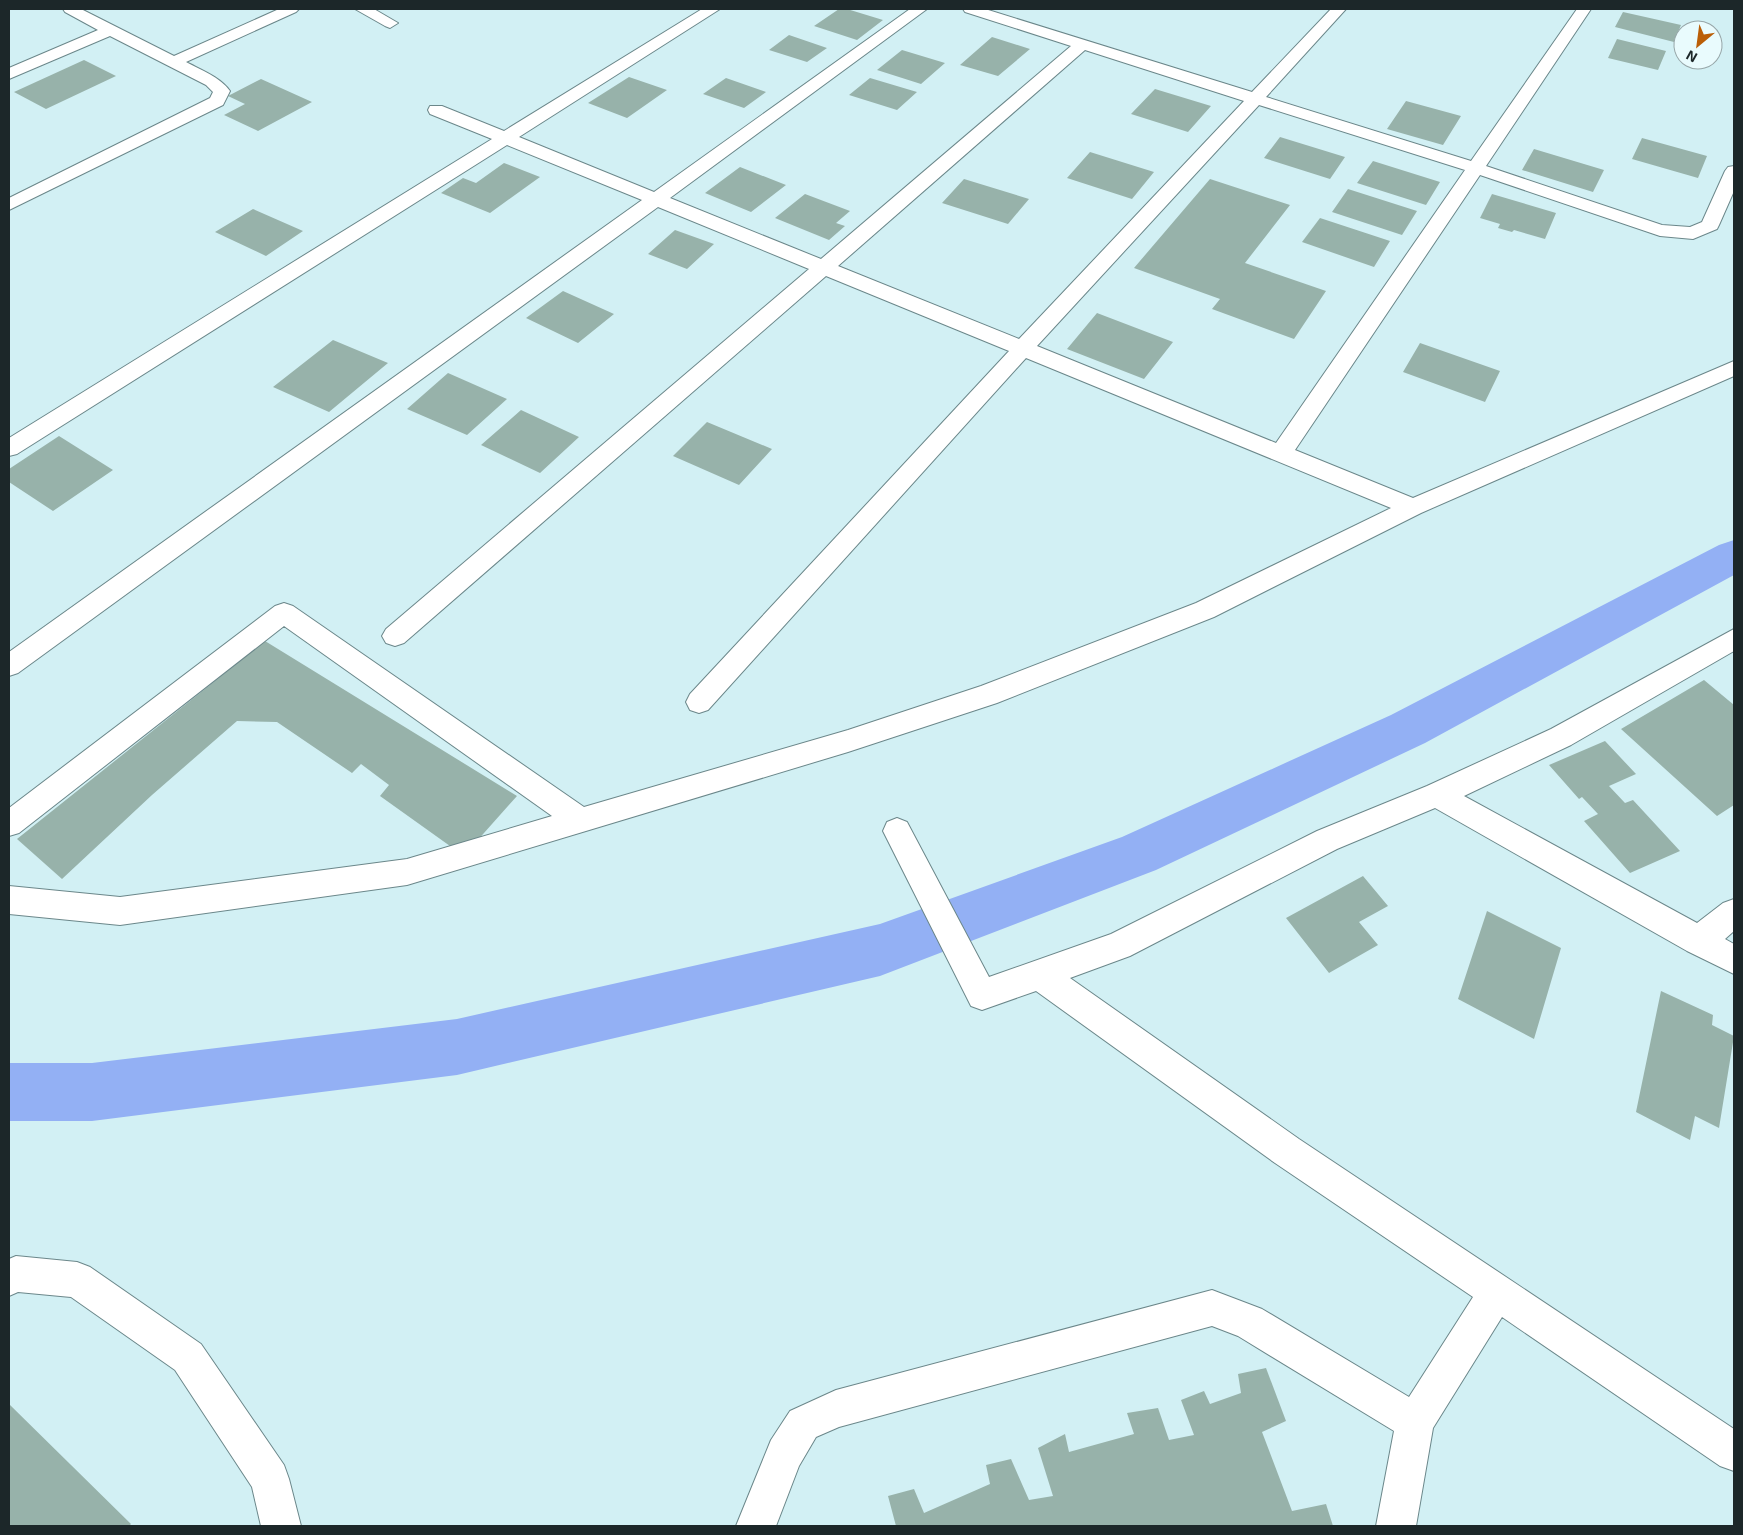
<svg xmlns="http://www.w3.org/2000/svg" width="1743" height="1535" viewBox="0 0 1743 1535" font-family="'Exo 2',sans-serif">
<style>
.lines{fill:none;stroke-linecap:round;stroke-linejoin:round}
.canal{fill:#93b0f4;fill-rule:evenodd}
.building{fill:#97b2aa}
.minor-casing{stroke:#6b878a;stroke-width:2}
.minor{fill:#fff;fill-rule:evenodd}
</style>
<rect width="100%" height="100%" fill="#d2f0f4"/>
<g class="lines">
<path class="canal" d="M 1734,540 L 1734,575 L 1425,743 L 1156,870 L 880,976 L 457,1075 L 92,1121 L 9,1121 L 9,1063 L 92,1063 L 457,1019 L 880,924 L 1122,837 L 1391,715 L 1719,545 Z"/>
</g>
<path class="building" d="M 839,9 L 847,9 L 883,20 L 857,40 L 814,26 Z
M 1623,12 L 1681,25 L 1674,42 L 1615,27 Z
M 789,35 L 827,48 L 807,62 L 769,50 Z
M 992,37 L 1030,49 L 998,76 L 960,65 Z
M 1617,39 L 1666,51 L 1658,70 L 1608,58 Z
M 902,50 L 945,63 L 921,84 L 877,70 Z
M 84,60 L 116,76 L 46,109 L 14,92 Z
M 629,77 L 667,90 L 627,118 L 588,103 Z
M 726,78 L 766,92 L 744,108 L 703,94 Z
M 870,78 L 917,92 L 897,110 L 849,95 Z
M 261,79 L 312,102 L 258,131 L 224,115 L 245,104 L 228,96 Z
M 1155,89 L 1211,106 L 1188,132 L 1131,114 Z
M 1406,101 L 1461,116 L 1443,145 L 1387,129 Z
M 1280,137 L 1345,157 L 1330,179 L 1264,158 Z
M 1642,138 L 1707,156 L 1698,178 L 1632,159 Z
M 1534,149 L 1604,170 L 1593,192 L 1522,170 Z
M 1090,152 L 1154,172 L 1132,199 L 1067,178 Z
M 1373,161 L 1440,182 L 1426,205 L 1357,183 Z
M 504,163 L 540,177 L 490,213 L 441,193 L 463,178 L 476,183 Z
M 740,167 L 786,185 L 751,212 L 705,193 Z
M 964,179 L 1029,199 L 1008,224 L 942,203 Z
M 1210,179 L 1290,205 L 1245,263 L 1326,291 L 1294,339 L 1212,309 L 1220,299 L 1134,268 Z
M 1348,189 L 1417,211 L 1402,235 L 1332,212 Z
M 805,194 L 850,211 L 836,223 L 845,226 L 829,240 L 775,218 Z
M 1492,194 L 1556,213 L 1545,239 L 1514,230 L 1512,232 L 1498,228 L 1500,224 L 1480,218 Z
M 253,209 L 303,231 L 266,256 L 215,232 Z
M 1320,218 L 1390,241 L 1374,267 L 1302,242 Z
M 675,230 L 714,244 L 687,269 L 648,254 Z
M 563,291 L 614,314 L 578,343 L 526,318 Z
M 1097,313 L 1173,342 L 1144,379 L 1067,349 Z
M 333,340 L 388,363 L 329,412 L 273,387 Z
M 1420,343 L 1500,371 L 1485,402 L 1403,372 Z
M 448,373 L 507,399 L 467,435 L 407,409 Z
M 521,410 L 579,437 L 540,473 L 481,445 Z
M 707,422 L 772,449 L 739,485 L 673,456 Z
M 59,436 L 113,470 L 53,511 L 9,482 L 9,469 Z
M 265,641 L 517,796 L 476,842 L 450,846 L 380,796 L 389,785 L 361,764 L 352,773 L 277,722 L 237,721 L 152,795 L 62,879 L 17,839 Z
M 1704,680 L 1734,705 L 1734,805 L 1717,816 L 1621,729 Z
M 1605,741 L 1636,774 L 1609,786 L 1625,803 L 1633,800 L 1680,851 L 1630,873 L 1584,821 L 1598,814 L 1582,797 L 1579,799 L 1549,765 Z
M 1363,876 L 1388,906 L 1359,922 L 1378,945 L 1329,973 L 1286,918 Z
M 1487,911 L 1561,948 L 1534,1039 L 1458,999 Z
M 1661,991 L 1713,1015 L 1712,1025 L 1734,1036 L 1719,1128 L 1695,1116 L 1690,1140 L 1636,1112 Z
M 1266,1368 L 1286,1421 L 1262,1432 L 1292,1511 L 1326,1504 L 1333,1526 L 896,1526 L 888,1496 L 914,1489 L 924,1513 L 990,1484 L 986,1465 L 1011,1459 L 1029,1500 L 1053,1496 L 1038,1448 L 1065,1434 L 1069,1452 L 1134,1434 L 1127,1413 L 1158,1408 L 1169,1440 L 1194,1435 L 1181,1400 L 1204,1391 L 1210,1404 L 1241,1393 L 1238,1374 Z
M 9,1404 L 131,1524 L 129,1526 L 9,1526 Z"/>
<g class="lines">
<g class="minor-casing">
<path id="minor" d="M 63,9 L 81,9 L 174,56 L 279,9 L 299,9 L 296,12 L 186,62 C 201,70 220,77 230,91 L 223,105 L 9,210 L 9,198 L 210,98 L 213,92 L 206,85 L 110,36 L 9,79 L 9,68 L 98,30 L 65,12 Z
M 355,9 L 374,9 L 398,23 L 390,28 L 385,26 Z
M 702,9 L 720,9 L 519,137 L 654,192 L 910,9 L 927,9 L 670,198 L 821,259 L 1071,46 L 965,12 L 963,9 L 985,9 L 1252,92 L 1331,9 L 1346,9 L 1266,97 L 1471,161 L 1577,9 L 1591,9 L 1486,166 L 1662,225 L 1690,227 L 1702,222 L 1725,171 L 1728,167 L 1734,166 L 1734,191 L 1719,225 L 1717,229 L 1693,239 L 1660,236 L 1480,175 L 1295,450 L 1413,498 L 1734,361 L 1734,376 L 1421,513 L 1214,617 L 997,703 L 848,752 L 407,885 L 120,925 L 9,914 L 9,886 L 120,897 L 407,859 L 552,816 L 284,626 L 19,833 L 9,836 L 9,808 L 275,606 L 284,603 L 293,606 L 584,807 L 848,730 L 981,686 L 1196,603 L 1391,508 L 1026,358 L 708,710 L 699,713 L 690,710 L 686,702 L 690,694 L 1009,351 L 826,276 L 404,643 L 395,646 L 386,643 L 382,636 L 386,629 L 809,269 L 658,207 L 18,673 L 9,676 L 9,652 L 642,200 L 507,145 L 17,454 L 9,456 L 9,438 L 492,139 L 430,114 L 428,110 L 430,106 L 442,106 L 504,131 ZM 1085,50 L 1244,101 L 1019,339 L 838,266 ZM 1259,105 L 1465,170 L 1276,443 L 1037,346 Z
M 1734,629 L 1734,651 L 1571,745 L 1464,796 L 1697,923 L 1723,903 L 1734,899 L 1734,931 L 1725,939 L 1734,944 L 1734,974 L 1687,951 L 1435,808 L 1337,849 L 1130,956 L 1070,978 L 1299,1139 L 1734,1429 L 1734,1471 L 1720,1466 L 1502,1317 L 1433,1428 L 1416,1526 L 1376,1526 L 1394,1431 L 1238,1336 L 1212,1326 L 839,1427 L 816,1437 L 799,1466 L 776,1526 L 736,1526 L 771,1440 L 790,1411 L 836,1390 L 1212,1290 L 1262,1309 L 1409,1397 L 1473,1297 L 1275,1163 L 1036,991 L 982,1010 L 971,1006 L 883,831 L 887,822 L 897,818 L 907,822 L 989,977 L 1111,934 L 1317,831 L 1427,786 L 1551,729 Z
M 16,1256 L 77,1262 L 90,1267 L 201,1344 L 284,1465 L 289,1479 L 301,1526 L 261,1526 L 252,1487 L 175,1370 L 71,1297 L 18,1292 L 9,1296 L 9,1259 Z"/>
</g>
<use href="#minor" class="minor"/>
</g>
<rect width="1743" height="1535" fill="none" stroke="#1c2729" stroke-width="20"/>
<g transform="translate(1698 45) rotate(209)"><circle r="24" fill="#e9fbfd" stroke="#97a6a8"/>
<path d="M0-4L9 19L0 12L-9 19Z" fill="#ba5e07"/>
<text y="-8" font-size="14" font-weight="bold" text-anchor="middle" fill="#1c2729">N</text>
</g>
</svg>
